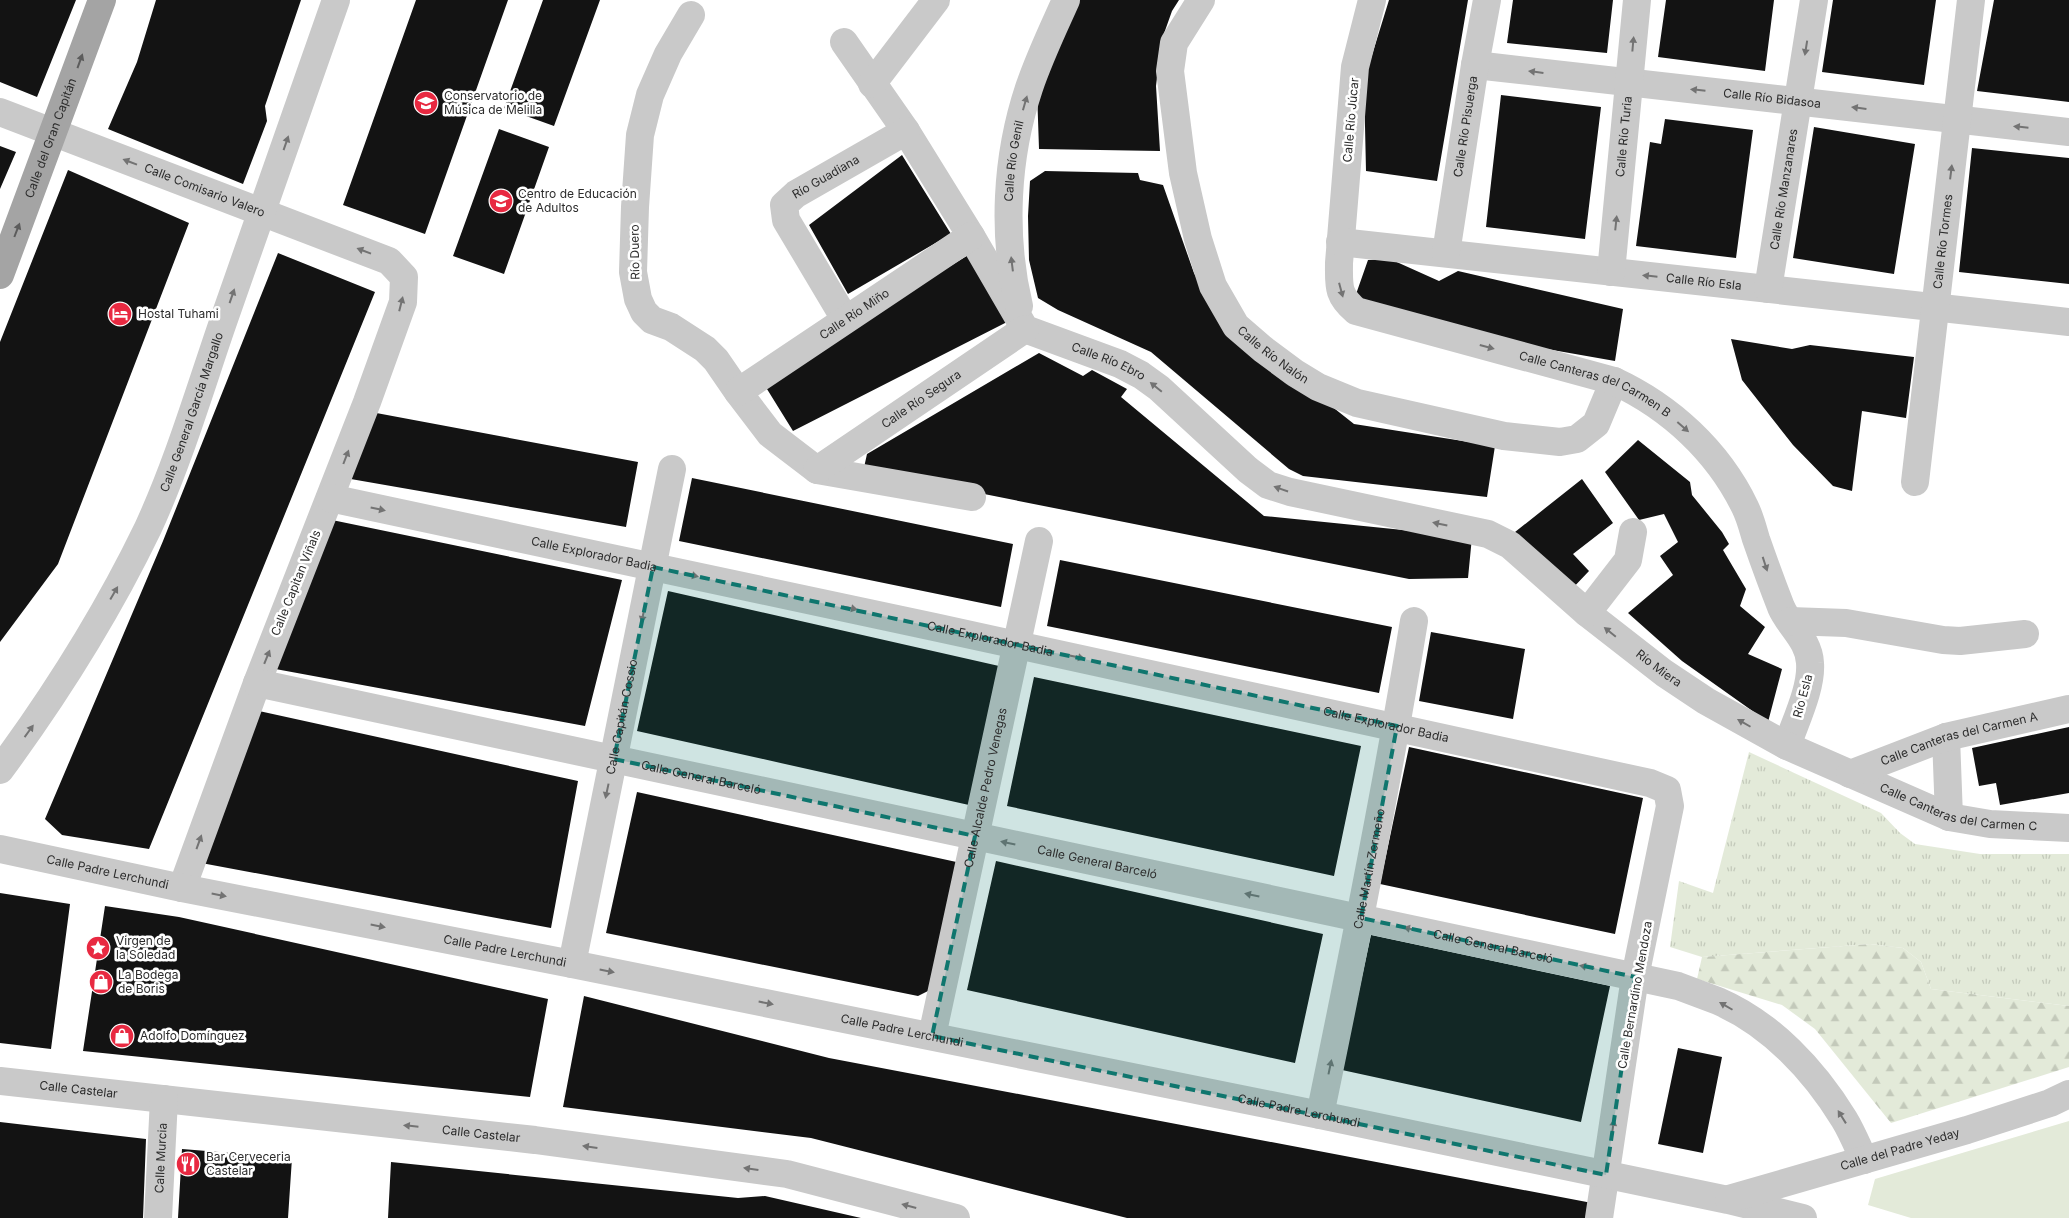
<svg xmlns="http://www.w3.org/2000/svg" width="2069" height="1218" viewBox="0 0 2069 1218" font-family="Inter,sans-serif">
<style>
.grass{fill:url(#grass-tufts)}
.forest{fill:url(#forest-firs)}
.park{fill:#e3ead9}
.building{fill:#131313}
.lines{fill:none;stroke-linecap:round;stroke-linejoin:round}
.minor{stroke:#c9c9c9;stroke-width:28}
.major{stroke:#a4a4a4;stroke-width:28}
.oneway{fill:#737373}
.oneway2{fill:#5c5c5c}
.marked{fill:#0f766e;fill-opacity:0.2;stroke:#0f766e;stroke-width:4;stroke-dasharray:10 6;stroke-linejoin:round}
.labels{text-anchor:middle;stroke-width:5;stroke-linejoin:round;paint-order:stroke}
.poi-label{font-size:12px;fill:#2c2c2c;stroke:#fff;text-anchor:start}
.street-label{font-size:12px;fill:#2c2c2c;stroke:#fff}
</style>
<defs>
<pattern id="grass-tufts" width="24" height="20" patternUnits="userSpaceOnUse" patternTransform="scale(1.25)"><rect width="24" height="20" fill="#e3ead9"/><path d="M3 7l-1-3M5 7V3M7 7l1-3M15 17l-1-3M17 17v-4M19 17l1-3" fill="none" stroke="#c3c9ba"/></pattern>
<pattern id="forest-firs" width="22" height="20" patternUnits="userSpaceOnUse" patternTransform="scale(1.25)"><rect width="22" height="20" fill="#e3ead9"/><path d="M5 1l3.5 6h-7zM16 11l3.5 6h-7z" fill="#c3c9ba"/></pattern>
</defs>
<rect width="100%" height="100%" fill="#fff"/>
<path class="grass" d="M 1749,752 L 1881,813 L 1900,833 L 1915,844 L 1980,854 L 2069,854 L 2069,1006 L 1931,989 L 1921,962 L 1903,948 L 1870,944 L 1702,957 L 1670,947 L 1679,881 L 1713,893 Z"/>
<path class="forest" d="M 1870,944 L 1903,948 L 1921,962 L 1931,989 L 2069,1006 L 2069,1067 L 1891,1123 L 1815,1029 L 1782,1005 L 1697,979 L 1702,957 Z"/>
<path class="park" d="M 2069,1121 L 2069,1218 L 1911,1218 L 1868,1205 L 1875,1179 Z"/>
<path class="building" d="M 0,0 L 76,0 L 37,97 L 0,82 Z
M 156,0 L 301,0 L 265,106 L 267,121 L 243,184 L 108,129 L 137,62 Z
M 416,0 L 508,0 L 425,234 L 343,205 Z
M 543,0 L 600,0 L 554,126 L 504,108 Z
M 1073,0 L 1179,0 L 1172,11 L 1161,42 L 1156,86 L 1160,151 L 1039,149 L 1037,90 Z
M 1389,0 L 1468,0 L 1437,181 L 1366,171 L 1364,81 Z
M 1513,0 L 1613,0 L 1607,53 L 1507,43 Z
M 1666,0 L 1774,0 L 1765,71 L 1658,57 Z
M 1833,0 L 1936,0 L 1924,85 L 1822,72 Z
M 1994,0 L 2069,0 L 2069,102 L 1977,91 Z
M 1501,95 L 1601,107 L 1585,239 L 1486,227 Z
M 1665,119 L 1753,130 L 1736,258 L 1636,246 L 1650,142 L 1661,144 Z
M 1814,127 L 1915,144 L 1894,274 L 1793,258 Z
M 499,129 L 549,147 L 504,274 L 453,256 Z
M 0,146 L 16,152 L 0,189 Z
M 1972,148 L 2069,158 L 2069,284 L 1959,272 Z
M 902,155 L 951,234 L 848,294 L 809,225 Z
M 68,170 L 189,223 L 58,564 L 0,642 L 0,342 Z
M 1045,171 L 1138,173 L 1140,180 L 1163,185 L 1194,273 L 1215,314 L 1354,424 L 1495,446 L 1487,497 L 1303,476 L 1289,469 L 1151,352 L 1058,310 L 1038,298 L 1029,260 L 1028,216 L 1030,181 Z
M 278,253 L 375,292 L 149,849 L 62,835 L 45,819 L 163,541 Z
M 970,254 L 1007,322 L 793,431 L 762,381 Z
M 1390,259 L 1439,281 L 1458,271 L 1623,309 L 1615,361 L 1496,340 L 1355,297 L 1368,260 Z
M 1731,339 L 1792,349 L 1810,345 L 1914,357 L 1906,418 L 1862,411 L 1852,491 L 1833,486 L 1793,445 L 1742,380 Z
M 1039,353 L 1083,376 L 1092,370 L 1127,389 L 1121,397 L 1264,516 L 1472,537 L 1468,578 L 1409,579 L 954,488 L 863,472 L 867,454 Z
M 371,412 L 638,462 L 626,527 L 345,478 Z
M 1638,440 L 1690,482 L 1692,495 L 1722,532 L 1729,544 L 1723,550 L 1746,589 L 1740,606 L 1765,627 L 1748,654 L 1782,669 L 1768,722 L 1682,661 L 1628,613 L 1673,575 L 1660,556 L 1678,542 L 1664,514 L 1639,520 L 1605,472 Z
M 692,478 L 1013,544 L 1001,607 L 679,541 Z
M 1582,479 L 1613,523 L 1573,554 L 1589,571 L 1570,591 L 1515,532 Z
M 332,520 L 622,580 L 585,726 L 270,668 Z
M 1060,560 L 1392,627 L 1379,693 L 1047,626 Z
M 668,591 L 999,666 L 969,805 L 637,731 Z
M 1431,632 L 1525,649 L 1513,719 L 1419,701 Z
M 1034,677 L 1361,746 L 1334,876 L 1007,806 Z
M 259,711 L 578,781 L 551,928 L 196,862 Z
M 2069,727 L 2069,793 L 2000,805 L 1996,783 L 1979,786 L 1972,748 Z
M 1409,747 L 1643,798 L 1615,934 L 1380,884 Z
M 637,792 L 961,863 L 934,988 L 918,996 L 606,933 Z
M 996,861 L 1323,934 L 1295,1063 L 967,990 Z
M 0,893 L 70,904 L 51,1049 L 0,1043 Z
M 105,906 L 179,917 L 548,999 L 530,1097 L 83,1051 Z
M 1371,935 L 1610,986 L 1581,1122 L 1342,1070 Z
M 584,996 L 829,1058 L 1592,1203 L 1589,1218 L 1127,1218 L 811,1138 L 563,1107 Z
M 1678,1048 L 1722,1057 L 1703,1153 L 1658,1144 Z
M 0,1122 L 146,1139 L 143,1218 L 0,1218 Z
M 182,1149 L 292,1158 L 288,1218 L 178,1218 Z
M 391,1162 L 738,1198 L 765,1196 L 861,1218 L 388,1218 Z"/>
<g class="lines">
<g class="minor">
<path id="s1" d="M 1201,0 L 1174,43 L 1170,71 L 1183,173 L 1198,239 L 1213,286 L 1236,326 L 1264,350 L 1295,373 L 1318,387 L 1357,403 L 1504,436 L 1560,442 L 1577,439 L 1596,424 L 1614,381"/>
<path id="s2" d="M 1372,0 L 1355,67 L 1339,263 C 1339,286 1337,295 1356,311 L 1614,381 C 1670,407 1718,451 1745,507 C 1750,517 1753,529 1756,539 C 1764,562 1772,584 1781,607 C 1789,626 1809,640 1810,663 C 1812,688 1795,722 1787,746"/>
<path d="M 691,15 L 668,54 L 650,95 L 640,135 L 635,207 L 633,272 L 638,299 L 644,312 L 652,320 L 671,327 L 705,349 L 716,360 L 738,392 L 770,434 L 817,470 L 972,497"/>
<path id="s3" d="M 844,42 L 906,131 L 971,236 L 1025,329 L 1120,364 L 1141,375 L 1159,388 L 1248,470 L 1268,485 L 1290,492 L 1488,534 L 1510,545 L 1587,613 L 1664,673 L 1706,701 L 1787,746 L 1949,817 L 1990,824 L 2069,828"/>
<path id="s4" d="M 1475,65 L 2069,132"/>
<path d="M 872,84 L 936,0"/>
<path id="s5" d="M 0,112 L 389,261 L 404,277 L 403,302 L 367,402 L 257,683 L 182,888"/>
<path id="s6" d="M 1340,242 L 2069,322"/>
<path id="s7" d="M 1446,253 L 1475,65 L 1487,0"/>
<path id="s8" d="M 1611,272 L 1637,0"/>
<path id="s9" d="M 1768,289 L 1814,0"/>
<path id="s10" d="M 1019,306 C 1002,235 1006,157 1029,88 C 1039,58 1053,29 1066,0"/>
<path id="s11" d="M 845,319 L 786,220 L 784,205 L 796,194 L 906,131"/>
<path id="s12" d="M 738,392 L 971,236"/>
<path id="s13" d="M 817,470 L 1025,329"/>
<path id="s14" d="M 1915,482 L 1971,0"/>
<path id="s15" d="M 330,498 C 770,592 1211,685 1650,783 L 1667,790 L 1670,806 L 1635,977 L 1599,1218"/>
<path d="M 1587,613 L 1628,560 L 1633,532"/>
<path d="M 1790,621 L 1846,623 L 1943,640 L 1960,641 L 2025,634"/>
<path id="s16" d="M 257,683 L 1678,986 C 1691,991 1705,996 1718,1001 C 1771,1024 1814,1070 1844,1119 C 1852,1132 1858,1147 1864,1160"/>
<path d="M 1946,737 L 1949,817"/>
<path id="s17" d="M 0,770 C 56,694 107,613 148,528 C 178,463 199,392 222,325 C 260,216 298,108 336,0"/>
<path id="s18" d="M 1850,774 L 1946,737 L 2069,709"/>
<path id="s19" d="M 0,849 L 182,888 L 572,964 L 1320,1115 L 1728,1200 L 1803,1218"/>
<path id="s20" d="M 572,964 L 672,469"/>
<path id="s21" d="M 932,1036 L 1039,541"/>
<path id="s22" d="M 0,1081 L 535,1140 L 787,1174 L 956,1218"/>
<path id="s23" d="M 1320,1115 C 1354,951 1387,786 1414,621"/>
<path id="s24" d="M 1729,1199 L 1967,1130 L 2050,1103 L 2069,1094"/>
<path id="s25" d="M 158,1218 L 164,1099"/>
</g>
<path class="major" id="s26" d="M 0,275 L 102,0"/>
</g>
<defs><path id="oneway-solid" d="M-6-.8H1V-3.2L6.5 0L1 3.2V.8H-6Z" transform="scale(1.25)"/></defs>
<g class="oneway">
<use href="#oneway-solid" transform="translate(1633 44) rotate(-85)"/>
<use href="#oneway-solid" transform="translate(1806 48) rotate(99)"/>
<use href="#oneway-solid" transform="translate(1536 72) rotate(-173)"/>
<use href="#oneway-solid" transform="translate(1698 90) rotate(-174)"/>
<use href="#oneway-solid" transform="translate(1025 103) rotate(-74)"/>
<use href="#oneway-solid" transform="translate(1859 108) rotate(-173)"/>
<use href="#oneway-solid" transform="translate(2021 127) rotate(-174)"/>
<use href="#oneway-solid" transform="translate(286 143) rotate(-71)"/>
<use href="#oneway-solid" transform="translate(130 162) rotate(-159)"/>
<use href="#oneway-solid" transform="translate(1951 172) rotate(-83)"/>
<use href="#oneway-solid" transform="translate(1616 223) rotate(-84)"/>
<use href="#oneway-solid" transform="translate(364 251) rotate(-159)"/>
<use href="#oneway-solid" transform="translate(1012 264) rotate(-97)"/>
<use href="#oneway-solid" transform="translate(1650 276) rotate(-174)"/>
<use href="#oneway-solid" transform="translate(1341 290) rotate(75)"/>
<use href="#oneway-solid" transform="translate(232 296) rotate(-71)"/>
<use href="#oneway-solid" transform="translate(401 304) rotate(-76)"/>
<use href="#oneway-solid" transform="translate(1487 347) rotate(15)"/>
<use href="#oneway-solid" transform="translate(1156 387) rotate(-141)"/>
<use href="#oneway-solid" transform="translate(1683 427) rotate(41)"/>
<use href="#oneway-solid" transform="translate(346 457) rotate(-69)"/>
<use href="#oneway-solid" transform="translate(1281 489) rotate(-161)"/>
<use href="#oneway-solid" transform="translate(378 509) rotate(12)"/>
<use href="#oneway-solid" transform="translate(1440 524) rotate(-168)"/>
<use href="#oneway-solid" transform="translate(1765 564) rotate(72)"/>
<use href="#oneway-solid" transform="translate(691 575) rotate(12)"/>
<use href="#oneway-solid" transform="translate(114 593) rotate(-60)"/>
<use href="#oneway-solid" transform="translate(850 608) rotate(12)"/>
<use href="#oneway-solid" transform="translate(643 615) rotate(102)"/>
<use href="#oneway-solid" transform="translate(1610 632) rotate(-141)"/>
<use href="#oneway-solid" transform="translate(267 657) rotate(-68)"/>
<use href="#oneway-solid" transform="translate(1077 657) rotate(12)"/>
<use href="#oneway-solid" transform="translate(1744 723) rotate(-150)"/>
<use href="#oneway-solid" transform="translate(29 731) rotate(-54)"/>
<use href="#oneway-solid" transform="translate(607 791) rotate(102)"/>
<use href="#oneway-solid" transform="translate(199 842) rotate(-70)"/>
<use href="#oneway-solid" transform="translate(1008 843) rotate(-168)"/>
<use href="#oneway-solid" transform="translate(219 895) rotate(11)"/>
<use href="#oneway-solid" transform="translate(1252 895) rotate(-168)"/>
<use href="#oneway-solid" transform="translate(378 926) rotate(11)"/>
<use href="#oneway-solid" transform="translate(1411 929) rotate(-168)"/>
<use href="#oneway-solid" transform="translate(1587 967) rotate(-168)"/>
<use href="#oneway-solid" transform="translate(607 971) rotate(11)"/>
<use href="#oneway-solid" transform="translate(766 1003) rotate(11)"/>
<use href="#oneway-solid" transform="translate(1726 1006) rotate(-150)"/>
<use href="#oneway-solid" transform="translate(1330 1067) rotate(-78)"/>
<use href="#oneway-solid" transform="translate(1842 1117) rotate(-122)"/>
<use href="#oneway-solid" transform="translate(411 1126) rotate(-174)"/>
<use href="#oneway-solid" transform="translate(1613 1127) rotate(-82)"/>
<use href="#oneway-solid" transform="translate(590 1147) rotate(-172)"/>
<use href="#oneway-solid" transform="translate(751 1169) rotate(-172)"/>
<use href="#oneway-solid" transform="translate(909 1206) rotate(-165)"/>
</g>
<g class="oneway2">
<use href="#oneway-solid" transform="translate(80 61) rotate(-70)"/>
<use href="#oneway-solid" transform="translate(17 230) rotate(-69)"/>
</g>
<path class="marked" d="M 653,567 L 1397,726 L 1361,918 L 1635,977 L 1606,1175 L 932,1036 L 975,836 L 614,759 Z"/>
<defs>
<g id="university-disc" transform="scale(1.25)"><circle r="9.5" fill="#e82941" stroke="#fff"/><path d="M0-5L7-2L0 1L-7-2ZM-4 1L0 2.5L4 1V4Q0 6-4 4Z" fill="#fff"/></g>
<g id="school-disc" transform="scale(1.25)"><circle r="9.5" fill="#e82941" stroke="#fff"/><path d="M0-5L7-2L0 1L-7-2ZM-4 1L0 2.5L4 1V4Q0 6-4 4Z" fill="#fff"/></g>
<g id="hotel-disc" transform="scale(1.25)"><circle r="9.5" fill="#e82941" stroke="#fff"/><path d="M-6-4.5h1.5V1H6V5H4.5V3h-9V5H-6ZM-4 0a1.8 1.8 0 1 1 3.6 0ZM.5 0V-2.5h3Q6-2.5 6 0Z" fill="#fff"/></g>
<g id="sight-disc" transform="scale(1.25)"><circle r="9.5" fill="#e82941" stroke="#fff"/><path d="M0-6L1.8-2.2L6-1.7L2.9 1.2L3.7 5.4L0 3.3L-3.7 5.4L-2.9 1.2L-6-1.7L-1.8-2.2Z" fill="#fff"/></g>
<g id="shop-disc" transform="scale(1.25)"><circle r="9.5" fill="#e82941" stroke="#fff"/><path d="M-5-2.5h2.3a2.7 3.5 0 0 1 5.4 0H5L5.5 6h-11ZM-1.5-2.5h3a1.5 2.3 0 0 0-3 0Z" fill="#fff"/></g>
<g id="restaurant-disc" transform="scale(1.25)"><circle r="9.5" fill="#e82941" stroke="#fff"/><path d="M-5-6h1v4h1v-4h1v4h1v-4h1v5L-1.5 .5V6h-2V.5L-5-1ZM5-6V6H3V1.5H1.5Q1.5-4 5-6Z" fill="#fff"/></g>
</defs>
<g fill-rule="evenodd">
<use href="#university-disc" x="426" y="103"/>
<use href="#school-disc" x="501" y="201"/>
<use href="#hotel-disc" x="120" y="314"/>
<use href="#sight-disc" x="98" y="948"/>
<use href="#shop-disc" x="101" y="982"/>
<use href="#shop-disc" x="122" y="1036"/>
<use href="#restaurant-disc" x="188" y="1164"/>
</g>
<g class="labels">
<g class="poi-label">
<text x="444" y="100">Conservatorio de<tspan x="444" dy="14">Música de Melilla</tspan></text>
<text x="518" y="198">Centro de Educación<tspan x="518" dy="14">de Adultos</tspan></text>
<text x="138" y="318">Hostal Tuhami</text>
<text x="116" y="945">Virgen de<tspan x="116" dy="14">la Soledad</tspan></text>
<text x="118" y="979">La Bodega<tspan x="118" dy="14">de Boris</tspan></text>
<text x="140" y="1040">Adolfo Domínguez</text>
<text x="206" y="1161">Bar Cerveceria<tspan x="206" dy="14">Castelar</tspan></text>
</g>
<g class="street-label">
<text dy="4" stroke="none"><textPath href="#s4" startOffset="299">Calle Río Bidasoa</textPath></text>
<text transform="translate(1351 120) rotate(-85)" y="4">Calle Río Júcar</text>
<text dy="4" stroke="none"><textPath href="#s7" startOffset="128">Calle Río Pisuerga</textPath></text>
<text dy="4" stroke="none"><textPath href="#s8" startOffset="136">Calle Río Turia</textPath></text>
<text dy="4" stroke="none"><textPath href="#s26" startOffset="146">Calle del Gran Capitán</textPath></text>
<text dy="4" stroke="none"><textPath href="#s10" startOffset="146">Calle Río Genil</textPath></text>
<text dy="4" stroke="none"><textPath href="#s11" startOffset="181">Río Guadiana</textPath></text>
<text dy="4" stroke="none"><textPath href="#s9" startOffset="101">Calle Río Manzanares</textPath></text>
<text dy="4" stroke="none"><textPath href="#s5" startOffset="219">Calle Comisario Valero</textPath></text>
<text dy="4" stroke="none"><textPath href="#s14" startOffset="242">Calle Río Tormes</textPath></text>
<text transform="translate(635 252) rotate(-91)" y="4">Río Duero</text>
<text dy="4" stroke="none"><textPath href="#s6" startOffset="366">Calle Río Esla</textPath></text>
<text dy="4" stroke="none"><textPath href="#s12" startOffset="140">Calle Río Miño</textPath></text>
<text dy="4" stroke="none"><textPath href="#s1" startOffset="392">Calle Río Nalón</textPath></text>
<text dy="4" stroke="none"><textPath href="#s3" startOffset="429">Calle Río Ebro</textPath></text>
<text dy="4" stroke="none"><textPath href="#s2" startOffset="570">Calle Canteras del Carmen B</textPath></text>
<text dy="4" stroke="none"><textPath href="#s13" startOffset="126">Calle Río Segura</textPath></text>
<text dy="4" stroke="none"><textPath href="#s17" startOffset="408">Calle General García Margallo</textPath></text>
<text dy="4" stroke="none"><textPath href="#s15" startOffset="270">Calle Explorador Badia</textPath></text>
<text transform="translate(296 583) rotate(-68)" y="4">Calle Capitan Viñals</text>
<text dy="4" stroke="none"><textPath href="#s15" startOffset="675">Calle Explorador Badia</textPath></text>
<text dy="4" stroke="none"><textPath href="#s3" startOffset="1076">Río Miera</textPath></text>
<text transform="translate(1803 696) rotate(-75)" y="4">Río Esla</text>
<text dy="4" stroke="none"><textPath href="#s20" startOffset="252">Calle Capitán Cossio</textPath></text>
<text dy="4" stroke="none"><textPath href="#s15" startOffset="1080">Calle Explorador Badia</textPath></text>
<text dy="4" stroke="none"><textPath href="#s18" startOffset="115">Calle Canteras del Carmen A</textPath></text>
<text dy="4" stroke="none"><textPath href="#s16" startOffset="454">Calle General Barceló</textPath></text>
<text dy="4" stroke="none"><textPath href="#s21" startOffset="254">Calle Alcalde Pedro Venegas</textPath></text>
<text dy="4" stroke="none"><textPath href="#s3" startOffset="1410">Calle Canteras del Carmen C</textPath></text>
<text dy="4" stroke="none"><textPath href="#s16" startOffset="859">Calle General Barceló</textPath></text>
<text dy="4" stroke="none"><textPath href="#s23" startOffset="251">Calle Martín Zermeño</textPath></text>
<text dy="4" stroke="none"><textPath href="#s19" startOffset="110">Calle Padre Lerchundi</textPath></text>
<text dy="4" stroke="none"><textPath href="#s16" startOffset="1264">Calle General Barceló</textPath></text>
<text dy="4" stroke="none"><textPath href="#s19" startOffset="515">Calle Padre Lerchundi</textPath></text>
<text transform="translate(1635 995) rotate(-80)" y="4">Calle Bernardino Mendoza</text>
<text dy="4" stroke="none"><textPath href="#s19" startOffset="920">Calle Padre Lerchundi</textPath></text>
<text dy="4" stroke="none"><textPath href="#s22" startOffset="79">Calle Castelar</textPath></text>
<text dy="4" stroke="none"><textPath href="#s19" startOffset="1325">Calle Padre Lerchundi</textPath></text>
<text dy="4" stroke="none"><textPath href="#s22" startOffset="484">Calle Castelar</textPath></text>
<text dy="4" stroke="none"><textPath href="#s24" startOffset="178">Calle del Padre Yeday</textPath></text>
<text dy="4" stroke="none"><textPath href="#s25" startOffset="60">Calle Murcia</textPath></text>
</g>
</g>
</svg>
